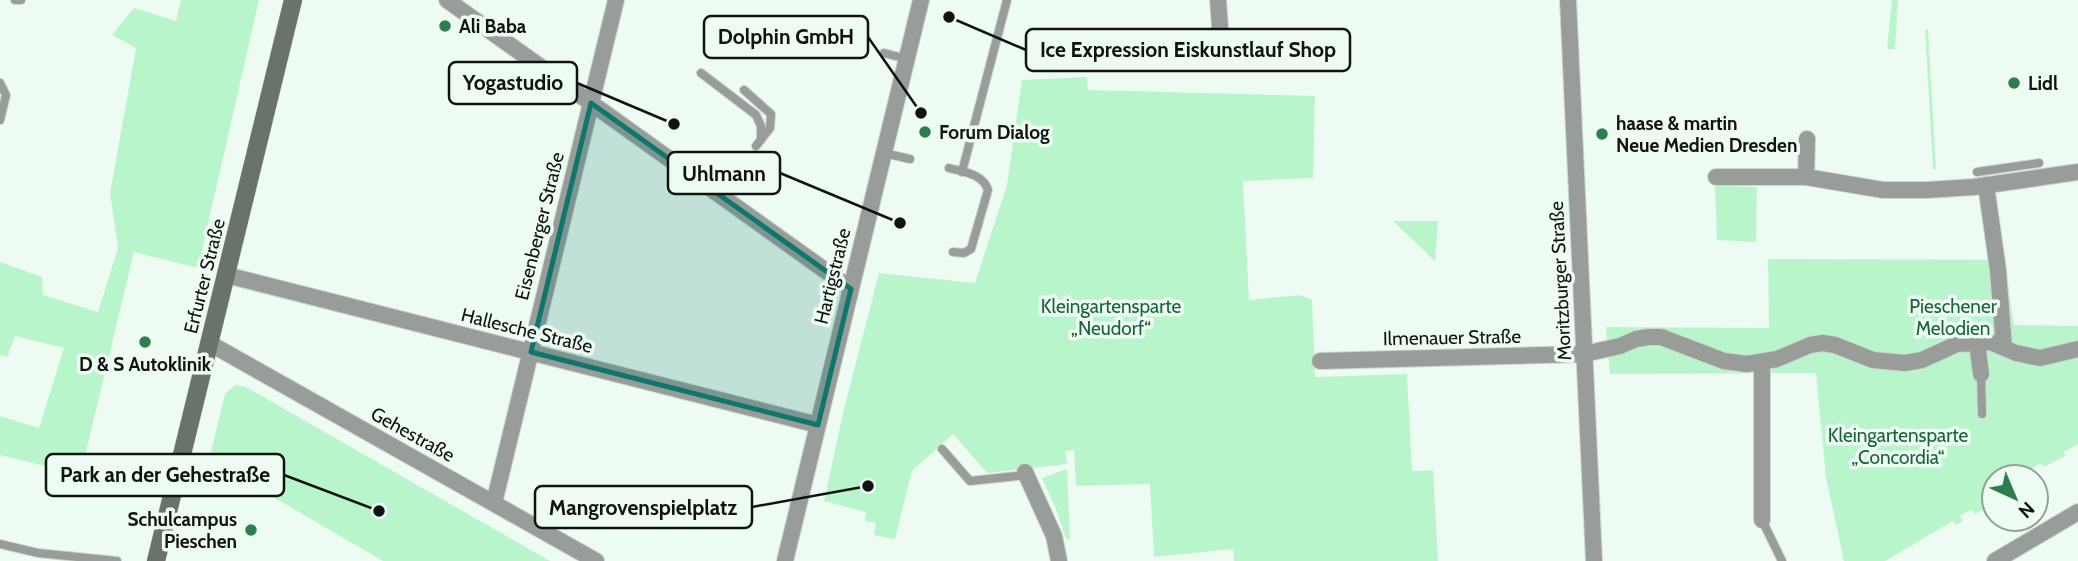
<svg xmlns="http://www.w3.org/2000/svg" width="2078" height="561" viewBox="0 0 2078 561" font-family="Cabin,sans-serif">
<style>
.green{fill:#b9f5cb}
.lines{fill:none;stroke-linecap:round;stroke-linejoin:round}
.lane-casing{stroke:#cad6ce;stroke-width:10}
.street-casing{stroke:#cad6ce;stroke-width:18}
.secondary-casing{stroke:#cad6ce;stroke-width:19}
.lane{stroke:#989d99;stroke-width:8}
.street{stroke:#989d99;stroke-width:16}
.secondary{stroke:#6a726c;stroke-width:18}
.marked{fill:#0f766e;fill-opacity:0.2;stroke:#0f766e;stroke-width:5;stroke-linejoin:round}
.poi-dot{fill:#2d7d4e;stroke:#eefbf2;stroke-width:2.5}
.labels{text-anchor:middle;stroke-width:7;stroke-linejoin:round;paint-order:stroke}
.poi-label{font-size:19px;font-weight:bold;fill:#101411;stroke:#eefbf2;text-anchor:start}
.street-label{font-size:19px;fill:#101411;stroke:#eefbf2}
.park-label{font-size:19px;fill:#196339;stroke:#eefbf2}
.leader{fill:none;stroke:#101411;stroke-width:2.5}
.callout-dot{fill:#101411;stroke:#eefbf2;stroke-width:2.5}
.callout{fill:#eefbf2;stroke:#101411;stroke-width:2.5}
.callout-label{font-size:21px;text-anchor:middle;font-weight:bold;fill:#101411}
</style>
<rect width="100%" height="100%" fill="#eefbf2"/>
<path class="green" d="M 181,0 L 259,0 L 198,268 L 134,252 L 78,485 L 58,483 L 61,470 L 0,455 L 0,416 L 39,428 L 64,348 L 15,336 L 7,357 L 0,355 L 0,262 L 42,277 L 43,295 L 98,312 L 118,248 L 110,193 L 136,48 L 112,35 L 134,8 L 176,21 Z
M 1892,0 L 1898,0 L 1895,49 L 1887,49 Z
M 1925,29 L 1928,29 L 1936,169 L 1933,169 Z
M 1087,77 L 1088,90 L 1315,96 L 1313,178 L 1243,181 L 1249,300 L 1300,295 L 1312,300 L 1315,377 L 1407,374 L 1412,471 L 1433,470 L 1438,561 L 1234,561 L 1233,549 L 1154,557 L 1150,484 L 1076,486 L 1074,450 L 1065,451 L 1067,464 L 987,473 L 953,434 L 912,471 L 895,539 L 874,535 L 876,523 L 865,521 L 866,512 L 824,501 L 844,409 L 879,273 L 975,283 L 1007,185 L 1022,80 Z
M 1715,186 L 1757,187 L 1756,242 L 1717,240 Z
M 1393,221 L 1438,221 L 1435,261 Z
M 1768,259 L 2004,260 L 2014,325 L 2078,326 L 2078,444 L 2064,452 L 2065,456 L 2044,467 L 2041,463 L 2030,470 L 2031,477 L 1994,477 L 1994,497 L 1992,499 L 1994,504 L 1975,514 L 1972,509 L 1960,516 L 1963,521 L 1956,525 L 1953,521 L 1885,561 L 1844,561 L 1826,478 L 1816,373 L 1610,374 L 1606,327 L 1769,328 Z
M 235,385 L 246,387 L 550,561 L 383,561 L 209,460 L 225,394 Z
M 1067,469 L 1070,539 L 1066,539 L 1056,509 L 1042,478 Z"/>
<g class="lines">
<g class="lane-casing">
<path id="lane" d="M 15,0 L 21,0
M 839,40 L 852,44
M 1064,44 L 1110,48
M 884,53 L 907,59
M 701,73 L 756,115 L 761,126 L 761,140
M 0,83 L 6,95 L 0,120
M 744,90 L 771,114 L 770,128 L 756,146
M 884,153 L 910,159
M 949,168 C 964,172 983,174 988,190 L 971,249 L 964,253 L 953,252
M 962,172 L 1007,0
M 1977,172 L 2039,163
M 719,194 L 737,170
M 1981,374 L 1982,414
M 942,449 L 970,481 L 1026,475
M 1762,520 L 1782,561
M 0,544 L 38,553 L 117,561"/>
</g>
<g class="street-casing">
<path id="street" d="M 447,0 L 851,289
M 1218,0 L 1222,55
M 1568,0 L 1594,561
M 1716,177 L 1806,177 L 1883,190 L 1927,190 L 1974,187 L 2078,172
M 1806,177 L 1807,139
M 1986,185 L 1998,270 L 2004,347
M 226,275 L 818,425
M 209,343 L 596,561
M 1977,343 L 1981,374
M 1320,361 L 1584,354 L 1620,346 L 1636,339 L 1649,337 L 1661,337 L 1724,361 L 1747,364 L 1777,359 L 1810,345 L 1823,343 L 1835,345 L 1873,360 L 1905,363 L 1922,360 L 1957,344 L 1977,343 L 1990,342 L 2016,353 L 2040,358 L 2078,349
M 1025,472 L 1054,536 L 1059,561
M 494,503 L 616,0
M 1762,520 L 1762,363
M 785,561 L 921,0
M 1995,561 L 2078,512"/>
</g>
<g class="secondary-casing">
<path id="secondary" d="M 156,561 L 293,0"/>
</g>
<use href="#lane" class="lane"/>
<use href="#street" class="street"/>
<use href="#secondary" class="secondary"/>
</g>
<path class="marked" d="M 591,103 L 851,289 L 818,425 L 531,352 Z"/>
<g class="poi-dot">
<circle cx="445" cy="26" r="7"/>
<circle cx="2014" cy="83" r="7"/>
<circle cx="925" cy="132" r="7"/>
<circle cx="1602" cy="134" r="7"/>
<circle cx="145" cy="342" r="7"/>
<circle cx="251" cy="530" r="7"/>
</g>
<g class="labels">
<g class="poi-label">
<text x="459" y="33">Ali Baba</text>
<text x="2028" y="90">Lidl</text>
<text x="1616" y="130">haase &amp; martin<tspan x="1616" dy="22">Neue Medien Dresden</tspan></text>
<text x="939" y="139">Forum Dialog</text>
<text x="145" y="371" text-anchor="middle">D &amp; S Autoklinik</text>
<text x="237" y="526" text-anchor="end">Schulcampus<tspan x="237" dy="22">Pieschen</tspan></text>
</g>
<g class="street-label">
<text transform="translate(539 226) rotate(-76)" y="7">Eisenberger Straße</text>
<text transform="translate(204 276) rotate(-76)" y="7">Erfurter Straße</text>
<text transform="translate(832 276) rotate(-76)" y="7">Hartigstraße</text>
<text transform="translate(1560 281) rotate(-93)" y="7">Moritzburger Straße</text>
<text transform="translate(527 330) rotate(14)" y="7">Hallesche Straße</text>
<text transform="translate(1452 337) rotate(-1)" y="7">Ilmenauer Straße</text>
<text transform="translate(413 434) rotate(29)" y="7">Gehestraße</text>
</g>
<g class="park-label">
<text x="1111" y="313">Kleingartensparte<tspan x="1111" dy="22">„Neudorf“</tspan></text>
<text x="1953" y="313">Pieschener<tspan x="1953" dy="22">Melodien</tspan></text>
<text x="1898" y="442">Kleingartensparte<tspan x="1898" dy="22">„Concordia“</tspan></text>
</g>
</g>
<path class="leader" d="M921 113L868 37M949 17L1026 50M674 124L577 83M900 223L780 173M379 511L284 475M868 486L752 507"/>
<g class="callout-dot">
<circle cx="921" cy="113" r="7"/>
<circle cx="949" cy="17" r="7"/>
<circle cx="674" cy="124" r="7"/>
<circle cx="900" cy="223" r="7"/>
<circle cx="379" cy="511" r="7"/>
<circle cx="868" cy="486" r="7"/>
</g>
<g class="callout">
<rect x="704" y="16" width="164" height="42" rx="7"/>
<rect x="1026" y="29" width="324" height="42" rx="7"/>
<rect x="449" y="62" width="128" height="42" rx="7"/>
<rect x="668" y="152" width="112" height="42" rx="7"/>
<rect x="46" y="454" width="238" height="42" rx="7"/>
<rect x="535" y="486" width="217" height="42" rx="7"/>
</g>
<g class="callout-label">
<text x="786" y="44">Dolphin GmbH</text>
<text x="1188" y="57">Ice Expression Eiskunstlauf Shop</text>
<text x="513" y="90">Yogastudio</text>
<text x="724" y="181">Uhlmann</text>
<text x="165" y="482">Park an der Gehestraße</text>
<text x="643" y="515">Mangrovenspielplatz</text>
</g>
<g transform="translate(2015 498) rotate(136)"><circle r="33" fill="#eefbf2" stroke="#959f98" stroke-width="2"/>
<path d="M0-5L12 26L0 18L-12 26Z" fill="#2d7d4e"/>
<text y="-10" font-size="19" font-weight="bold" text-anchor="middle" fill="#101411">N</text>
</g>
</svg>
